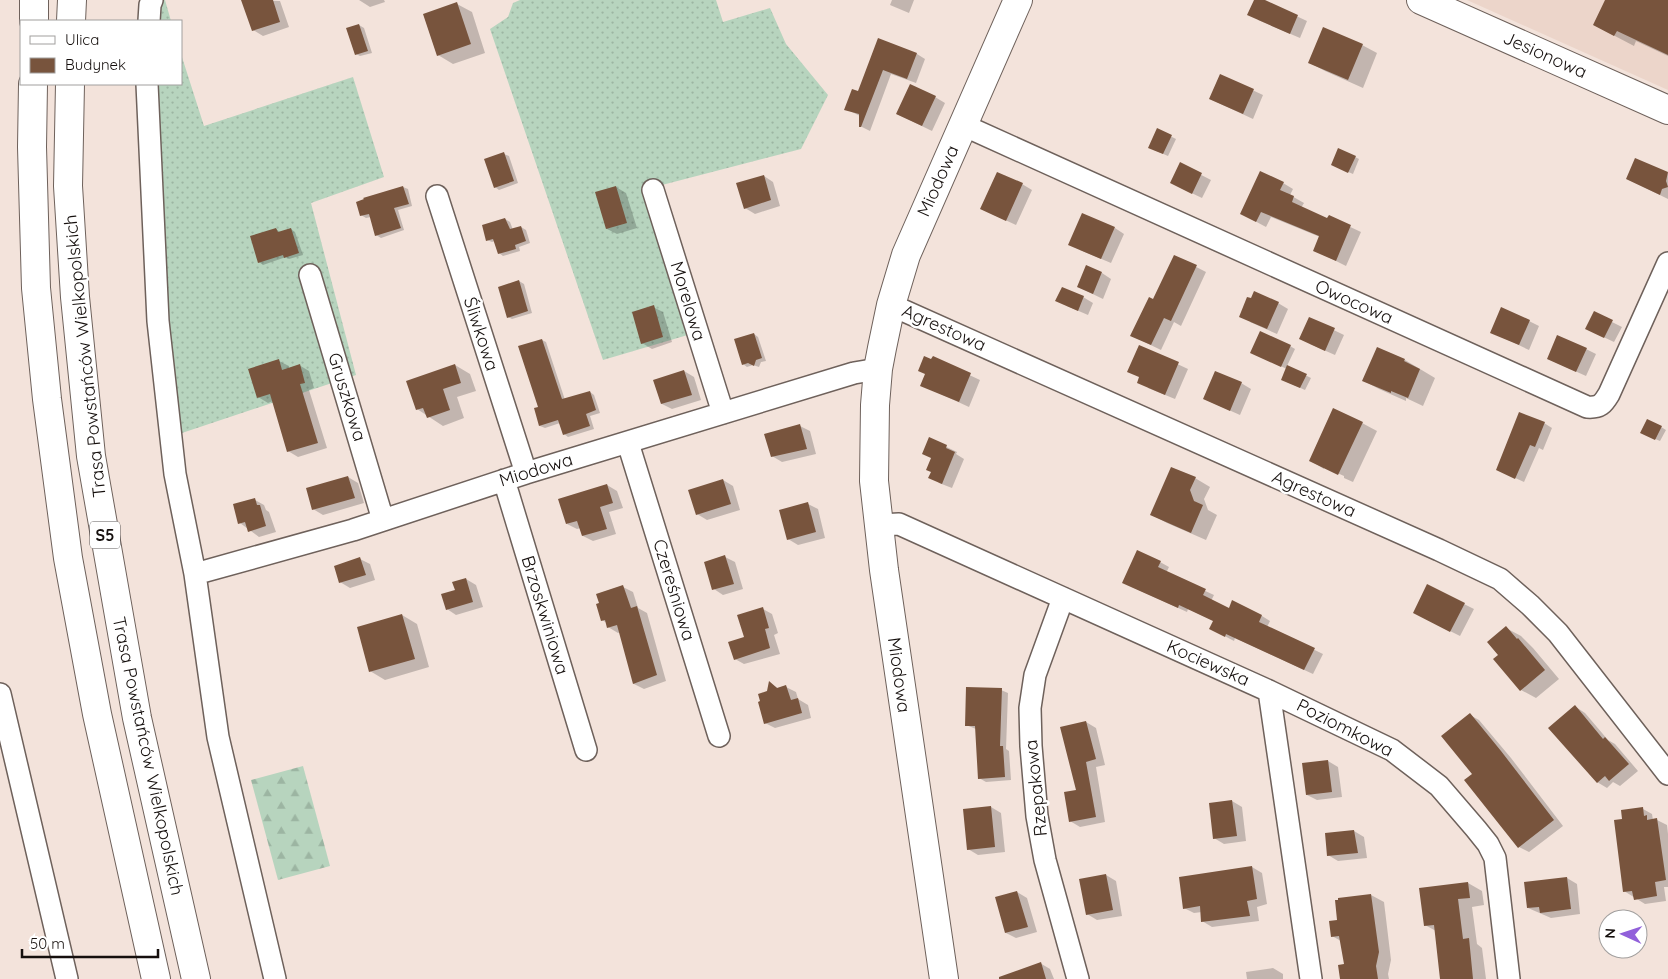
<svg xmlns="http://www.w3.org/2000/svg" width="1668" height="979" viewBox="0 0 1668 979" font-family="Quicksand,sans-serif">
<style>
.built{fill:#ecd5ca}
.grass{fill:url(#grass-dots)}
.forest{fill:url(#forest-firs)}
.shadow{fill:#0003}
.building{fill:#78543d}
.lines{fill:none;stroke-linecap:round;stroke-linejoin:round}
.street-casing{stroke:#6e615b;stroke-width:24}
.secondary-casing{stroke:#6e615b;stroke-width:30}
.highway-casing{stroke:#6e615b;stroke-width:30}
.street{stroke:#fff;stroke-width:21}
.secondary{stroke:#fff;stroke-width:28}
.highway{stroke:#fff;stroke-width:28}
.labels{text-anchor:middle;stroke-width:5;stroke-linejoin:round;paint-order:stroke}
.shield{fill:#fff;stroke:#5b5756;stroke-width:1}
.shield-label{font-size:16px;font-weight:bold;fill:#150f0d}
.street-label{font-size:18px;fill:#150f0d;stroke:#fff}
</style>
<defs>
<pattern id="grass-dots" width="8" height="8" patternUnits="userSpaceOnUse" patternTransform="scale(1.25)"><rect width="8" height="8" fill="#b7d4be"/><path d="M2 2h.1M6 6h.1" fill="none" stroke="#9cb5a2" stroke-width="1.8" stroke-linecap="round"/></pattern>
<pattern id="forest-firs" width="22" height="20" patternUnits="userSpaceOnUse" patternTransform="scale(1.25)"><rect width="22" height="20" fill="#b7d4be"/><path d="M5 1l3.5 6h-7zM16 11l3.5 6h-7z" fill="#9cb5a2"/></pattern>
</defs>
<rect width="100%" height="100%" fill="#f3e3db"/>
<path class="built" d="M 1467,0 L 1668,0 L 1668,90 L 1621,69 Z"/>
<path class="grass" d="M 160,0 L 165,0 L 171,21 L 159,21 Z
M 520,0 L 716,0 L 723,22 L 770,8 L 786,44 L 828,95 L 801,149 L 662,185 L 708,329 L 603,360 L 490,29 L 508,17 L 513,3 Z
M 181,54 L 204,126 L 353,77 L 384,177 L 311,203 L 356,375 L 179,434 L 152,123 L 154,84 L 181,84 Z"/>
<path class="forest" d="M 303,766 L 330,866 L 278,880 L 251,780 Z"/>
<path class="shadow" d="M 243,0 L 280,1 L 289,27 L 263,36 L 253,30 Z
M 359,0 L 384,0 L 385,2 L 370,7 Z
M 892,0 L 914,0 L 909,13 L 890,5 Z
M 1255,0 L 1262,0 L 1307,21 L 1300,38 L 1258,20 Z
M 1607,0 L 1668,0 L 1668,56 L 1636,41 L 1634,46 L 1594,25 Z
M 457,4 L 472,12 L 485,53 L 453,64 L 438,55 Z
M 359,25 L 364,28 L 372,53 L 360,56 L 356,54 Z
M 878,40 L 917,54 L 925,59 L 916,83 L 891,74 L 870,131 L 860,126 L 860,116 L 846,109 L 859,93 Z
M 1362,45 L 1377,53 L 1363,88 L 1325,71 L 1310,63 Z
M 1220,75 L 1263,95 L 1253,119 L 1210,99 Z
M 935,97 L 945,103 L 932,131 L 897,114 Z
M 1158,130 L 1176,139 L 1168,156 L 1154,150 Z
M 504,154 L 509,156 L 518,183 L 499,190 L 495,187 Z
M 1355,157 L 1359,159 L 1353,174 L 1337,167 Z
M 1636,160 L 1668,173 L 1668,199 L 1627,179 Z
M 1180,164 L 1211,180 L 1202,198 L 1181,188 Z
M 764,176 L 773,182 L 780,206 L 755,214 L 745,208 Z
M 1283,183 L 1293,189 L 1290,195 L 1304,203 L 1301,208 L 1328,220 L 1329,217 L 1361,232 L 1346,266 L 1314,250 L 1320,237 L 1271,217 L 1266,227 L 1251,219 Z
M 1022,184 L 1032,190 L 1016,225 L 992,214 Z
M 403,187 L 408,189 L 412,206 L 398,210 L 404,230 L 381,238 L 376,235 L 371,217 L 366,218 L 361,215 Z
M 616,187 L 626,193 L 637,228 L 617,234 L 607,229 Z
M 505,219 L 510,222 L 513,230 L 521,227 L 526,230 L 530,243 L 519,247 L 520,251 L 503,256 L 499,253 L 495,241 L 492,242 L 487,240 Z
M 1115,228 L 1124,234 L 1111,263 L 1080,250 Z
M 276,229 L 280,232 L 291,229 L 295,232 L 303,255 L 289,259 L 286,257 L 263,265 L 259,262 Z
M 1175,256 L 1206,272 L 1181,326 L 1174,322 L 1161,350 L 1132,336 L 1154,300 Z
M 1102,273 L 1111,279 L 1103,299 L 1078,287 Z
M 519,281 L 524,284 L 532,313 L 512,319 L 508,317 Z
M 1083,297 L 1093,303 L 1088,315 L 1067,306 Z
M 1278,303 L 1288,309 L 1277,334 L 1250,322 Z
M 653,307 L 663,312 L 672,342 L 652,349 L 642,343 Z
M 1309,318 L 1344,335 L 1335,355 L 1310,344 Z
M 1529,321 L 1539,326 L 1529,350 L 1491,332 Z
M 1612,322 L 1622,327 L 1614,342 L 1597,334 Z
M 754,334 L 758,337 L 766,361 L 761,362 L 759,367 L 753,365 L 747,367 L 743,364 Z
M 542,340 L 546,342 L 565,400 L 590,392 L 594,395 L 600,413 L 590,416 L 594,429 L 568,437 L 564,434 L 560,423 L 545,428 L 540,426 Z
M 1139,346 L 1188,369 L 1175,399 L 1148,388 Z
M 1290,346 L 1295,349 L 1287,366 L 1311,378 L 1305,390 L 1287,382 L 1287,369 L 1256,355 Z
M 1377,348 L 1405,360 L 1435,378 L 1423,406 L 1406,398 L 1406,401 L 1379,389 L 1364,381 Z
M 1586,349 L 1596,354 L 1586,376 L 1548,359 Z
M 933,358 L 980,380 L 969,407 L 921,385 Z
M 279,361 L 289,366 L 289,369 L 299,365 L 309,371 L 314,388 L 309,390 L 327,448 L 298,457 L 288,451 L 273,401 L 268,403 L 258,397 Z
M 455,365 L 470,374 L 476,391 L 457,397 L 464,418 L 443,426 L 417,409 Z
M 684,371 L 694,377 L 701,400 L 672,409 L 662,404 L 655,381 Z
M 1241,383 L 1251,389 L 1240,415 L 1204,399 Z
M 1362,423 L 1377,431 L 1353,482 L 1344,478 L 1344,476 L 1324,467 L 1324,469 L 1311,461 Z
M 1544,423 L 1552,428 L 1543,450 L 1539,448 L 1524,482 L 1498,470 Z
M 800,426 L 810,431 L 816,454 L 782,462 L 772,456 Z
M 1661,427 L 1666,430 L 1660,441 L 1646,435 Z
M 930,439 L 957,452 L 956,454 L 964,459 L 952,488 L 939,483 L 932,472 Z
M 348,477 L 358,483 L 364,503 L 323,515 L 313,509 Z
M 1195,478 L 1210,487 L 1204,499 L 1208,510 L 1217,515 L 1206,540 L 1167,523 L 1152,515 Z
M 723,480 L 733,486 L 740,510 L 707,520 L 697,514 Z
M 607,485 L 617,491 L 623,508 L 609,512 L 616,534 L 593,541 L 583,536 L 581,528 L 577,529 L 567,524 Z
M 255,500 L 264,505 L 266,510 L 269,512 L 276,532 L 259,537 L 240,523 Z
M 808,504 L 818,509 L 825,538 L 798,545 L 788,539 Z
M 725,557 L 735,562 L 743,589 L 723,595 L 714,589 Z
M 360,559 L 370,564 L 375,580 L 350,588 L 340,582 Z
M 1160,562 L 1169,567 L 1166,573 L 1214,595 L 1211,601 L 1229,609 L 1262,616 L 1270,621 L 1267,627 L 1323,654 L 1313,674 L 1235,638 L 1234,641 L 1219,633 L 1214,621 L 1188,609 L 1187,612 L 1132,587 Z
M 466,579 L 476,585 L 483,607 L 456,615 L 447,609 L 456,591 L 454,582 Z
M 623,587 L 633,592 L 638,608 L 647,613 L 666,681 L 644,689 L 634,684 L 620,632 L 618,633 L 608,627 L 607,623 L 602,620 Z
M 1464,604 L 1474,609 L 1460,636 L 1424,618 Z
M 763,609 L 772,614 L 778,633 L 774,635 L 780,654 L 744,664 L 735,659 Z
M 402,615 L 417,624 L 429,667 L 385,680 L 370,671 Z
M 1506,628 L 1521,636 L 1533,648 L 1559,679 L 1536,698 L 1521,690 L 1499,655 Z
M 770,683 L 779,689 L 786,687 L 796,692 L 798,699 L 808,705 L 811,718 L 775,728 L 765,723 Z
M 1001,690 L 1008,693 L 1006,749 L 1009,751 L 1011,780 L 986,782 L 979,778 L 976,729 L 966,725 Z
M 1576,707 L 1585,713 L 1608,740 L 1615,744 L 1638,771 L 1620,786 L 1613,782 L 1607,788 L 1597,782 Z
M 1470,715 L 1479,720 L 1511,758 L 1563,826 L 1529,852 L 1519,847 L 1474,774 Z
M 1086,722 L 1096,728 L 1105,765 L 1096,767 L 1105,822 L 1080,827 L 1070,821 L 1077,791 Z
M 1328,761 L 1338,767 L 1342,797 L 1317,800 L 1307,795 Z
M 1232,801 L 1242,807 L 1246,841 L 1224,844 L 1214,838 Z
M 991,807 L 1001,813 L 1005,852 L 978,855 L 968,849 Z
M 1643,809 L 1652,814 L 1653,820 L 1657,820 L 1667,825 L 1668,834 L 1668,887 L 1664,887 L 1666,901 L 1645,904 L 1624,891 L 1623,820 Z
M 1354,831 L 1364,837 L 1367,858 L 1338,861 L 1328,855 Z
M 1252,867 L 1262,873 L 1267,904 L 1257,907 L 1259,921 L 1212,927 L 1202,921 L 1202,912 L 1194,913 L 1184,908 Z
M 1106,875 L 1116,881 L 1122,916 L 1097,920 L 1087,914 Z
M 1567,878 L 1577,884 L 1580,914 L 1551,918 L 1528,908 Z
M 1468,883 L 1482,891 L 1484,905 L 1472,907 L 1477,944 L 1482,948 L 1486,979 L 1441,979 L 1436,931 L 1425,925 Z
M 1017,892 L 1027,898 L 1037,932 L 1016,938 L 1006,933 Z
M 1371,895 L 1384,902 L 1391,960 L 1388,974 L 1389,979 L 1341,979 L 1345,965 L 1341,941 L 1332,936 L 1339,921 Z
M 1040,963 L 1050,969 L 1054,979 L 1019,979 Z
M 1273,968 L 1283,974 L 1283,979 L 1247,979 L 1246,972 Z"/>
<path class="building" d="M 241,0 L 273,0 L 280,22 L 252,31 Z
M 1254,0 L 1265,0 L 1298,15 L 1290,34 L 1247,15 Z
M 1605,0 L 1668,0 L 1668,55 L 1617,31 L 1614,36 L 1593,25 Z
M 457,2 L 471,44 L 437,56 L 423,14 Z
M 359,24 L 368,51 L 355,55 L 346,28 Z
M 1323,27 L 1363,44 L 1348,80 L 1308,63 Z
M 878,38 L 917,53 L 907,79 L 883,70 L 861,127 L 859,127 L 859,114 L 844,110 L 852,89 L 858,91 Z
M 1220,74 L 1254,89 L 1243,114 L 1209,99 Z
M 910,84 L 936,96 L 922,126 L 896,114 Z
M 1157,128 L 1172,135 L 1163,154 L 1148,148 Z
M 1338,148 L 1356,156 L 1348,173 L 1331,165 Z
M 504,152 L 514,181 L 494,188 L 484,159 Z
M 1635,158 L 1668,172 L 1666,181 L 1668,187 L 1662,189 L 1660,195 L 1626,179 Z
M 1180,162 L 1202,173 L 1192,194 L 1170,183 Z
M 1260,171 L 1284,182 L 1280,190 L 1294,196 L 1292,202 L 1327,218 L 1329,215 L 1351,225 L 1336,261 L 1313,251 L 1319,236 L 1261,212 L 1256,222 L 1240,214 Z
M 997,172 L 1023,183 L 1006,221 L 980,209 Z
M 764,175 L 771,200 L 744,209 L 736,183 Z
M 403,186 L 409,204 L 394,208 L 401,228 L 375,236 L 369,214 L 360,216 L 356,202 L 364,199 L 363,198 Z
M 616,186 L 627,223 L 606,229 L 595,192 Z
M 1082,213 L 1115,227 L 1101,259 L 1068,245 Z
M 505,218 L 510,229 L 521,226 L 526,241 L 515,245 L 516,249 L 498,254 L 493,239 L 486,241 L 482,225 Z
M 276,228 L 278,232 L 291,228 L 299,253 L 284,258 L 283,255 L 258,263 L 250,236 Z
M 1174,255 L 1197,265 L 1171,321 L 1164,318 L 1151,345 L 1130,336 L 1149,297 L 1153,299 Z
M 1086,265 L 1102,272 L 1093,294 L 1077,287 Z
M 519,280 L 528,311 L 507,318 L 498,287 Z
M 1062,287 L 1084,296 L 1078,311 L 1055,301 Z
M 1254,291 L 1279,302 L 1267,329 L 1239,317 L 1247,297 L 1251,298 Z
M 654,305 L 663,337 L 641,344 L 632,312 Z
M 1501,307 L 1530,320 L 1519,345 L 1490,333 Z
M 1594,311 L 1613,320 L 1604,338 L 1585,329 Z
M 1309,317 L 1335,328 L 1325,351 L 1299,339 Z
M 1260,331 L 1291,345 L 1281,367 L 1250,353 Z
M 754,333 L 762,358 L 756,360 L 754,366 L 748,363 L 742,365 L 734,339 Z
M 1557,335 L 1587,348 L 1576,372 L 1547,359 Z
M 542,339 L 562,399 L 590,391 L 596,410 L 586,414 L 590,426 L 563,435 L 558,420 L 539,426 L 534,408 L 538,407 L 518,346 Z
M 1139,345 L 1179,362 L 1165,395 L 1137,383 L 1139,377 L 1127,372 Z
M 1377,347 L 1405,359 L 1404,361 L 1420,369 L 1408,398 L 1391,391 L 1391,393 L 1362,381 Z
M 924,356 L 931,359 L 933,356 L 971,373 L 959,402 L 920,386 L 925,374 L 918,371 Z
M 279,359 L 282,370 L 300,364 L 305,383 L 300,384 L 318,443 L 287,452 L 270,394 L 257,398 L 248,369 Z
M 455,364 L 461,383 L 443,389 L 450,410 L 427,418 L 423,408 L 416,410 L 406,381 Z
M 1287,365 L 1307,374 L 1300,388 L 1281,380 Z
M 684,370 L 692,395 L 661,404 L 653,380 Z
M 1215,371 L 1242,382 L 1230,411 L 1203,399 Z
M 1333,408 L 1363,422 L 1338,475 L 1309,461 Z
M 1519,412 L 1545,422 L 1535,447 L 1530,445 L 1515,479 L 1496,470 Z
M 1647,419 L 1662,426 L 1655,440 L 1640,433 Z
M 800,424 L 807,449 L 771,457 L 764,434 Z
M 929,437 L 947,445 L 946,448 L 955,452 L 942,484 L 928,478 L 931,472 L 926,470 L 931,458 L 922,454 Z
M 1171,467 L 1196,477 L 1190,490 L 1194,501 L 1203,505 L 1191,533 L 1150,515 Z
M 348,476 L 355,498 L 312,510 L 306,488 Z
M 723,479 L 731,504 L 696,515 L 688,490 Z
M 607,484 L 613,503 L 600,507 L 607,529 L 582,536 L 577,521 L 566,524 L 558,499 Z
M 255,498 L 257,505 L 260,505 L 266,526 L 248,532 L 245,522 L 238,524 L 233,504 Z
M 808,502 L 816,532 L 787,540 L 779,510 Z
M 1137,550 L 1161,561 L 1158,567 L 1206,589 L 1203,595 L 1229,608 L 1232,600 L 1262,615 L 1259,622 L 1315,648 L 1304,670 L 1226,634 L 1225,637 L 1209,629 L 1213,621 L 1179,605 L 1178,608 L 1122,583 Z
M 725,555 L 734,584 L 712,590 L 704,562 Z
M 360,557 L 366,575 L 339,583 L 334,566 Z
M 466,578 L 473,602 L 446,610 L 441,594 L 455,590 L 452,582 Z
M 1427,584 L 1465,603 L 1450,632 L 1413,613 Z
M 623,585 L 631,608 L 637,606 L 657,675 L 633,684 L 617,625 L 607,628 L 605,620 L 601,621 L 596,604 L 599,603 L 596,594 Z
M 763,607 L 769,628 L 765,629 L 770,648 L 734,660 L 728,642 L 744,637 L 737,615 Z
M 402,614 L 415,659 L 369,672 L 357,627 Z
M 1506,626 L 1517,639 L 1518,638 L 1545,670 L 1520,691 L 1493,659 L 1498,655 L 1487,642 Z
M 769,681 L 777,688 L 786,685 L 791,700 L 798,698 L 802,713 L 764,724 L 758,702 L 760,701 L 758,694 L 767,691 Z
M 966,687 L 1002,688 L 1000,746 L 1003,746 L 1005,777 L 978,779 L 975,726 L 965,726 Z
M 1575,705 L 1603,739 L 1605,737 L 1629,764 L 1609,781 L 1605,776 L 1597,783 L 1548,728 Z
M 1470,713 L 1501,751 L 1554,820 L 1518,848 L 1464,780 L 1472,774 L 1441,736 Z
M 1086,721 L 1096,759 L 1086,762 L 1096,817 L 1069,822 L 1064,792 L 1076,790 L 1060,727 Z
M 1328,760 L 1332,792 L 1306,795 L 1302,763 Z
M 1232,800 L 1237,836 L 1213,839 L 1209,803 Z
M 991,806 L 995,847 L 967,850 L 963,809 Z
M 1643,807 L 1644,816 L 1647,815 L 1647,820 L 1657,818 L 1666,880 L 1655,882 L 1657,896 L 1634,900 L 1632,891 L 1623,892 L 1614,820 L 1622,819 L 1621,810 Z
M 1354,830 L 1358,853 L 1327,856 L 1325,833 Z
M 1252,866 L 1257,899 L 1247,901 L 1250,916 L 1201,922 L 1200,906 L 1183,909 L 1179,877 Z
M 1106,874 L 1113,910 L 1086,915 L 1079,879 Z
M 1567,877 L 1571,909 L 1540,913 L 1539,907 L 1527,908 L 1524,882 Z
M 1468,882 L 1470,898 L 1458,899 L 1463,939 L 1469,938 L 1473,979 L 1440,979 L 1434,925 L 1424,926 L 1419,888 Z
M 1017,891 L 1028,927 L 1005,933 L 995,897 Z
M 1371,894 L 1379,952 L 1376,966 L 1378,979 L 1340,979 L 1338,965 L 1344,964 L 1339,936 L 1331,937 L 1329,921 L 1337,920 L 1335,900 L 1338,900 L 1338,898 Z
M 1041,962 L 1046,979 L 999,979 L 999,977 Z"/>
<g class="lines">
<g class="street-casing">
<path id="street" d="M 149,21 L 150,5 L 152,0
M 147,84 L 158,321 L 175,474 L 195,574 L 218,737 L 275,979
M 963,125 L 1587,407 C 1600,408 1603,404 1609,394 L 1668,263
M 653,190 L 723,413
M 437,196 L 526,473
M 310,275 L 383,520
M 891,305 L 1439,550 L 1500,579 L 1530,605 L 1558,633 L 1668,774
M 628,443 L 719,736
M 504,480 L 586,750
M 880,525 L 899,524 L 1269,691 L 1311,979
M 195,574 L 353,530 L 526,473 L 854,373 L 878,369
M 1063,598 L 1035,675 L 1030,708 L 1031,746 L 1037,816 L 1045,860 L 1078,979
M 1269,691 L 1392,750 L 1439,786 L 1476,829 L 1488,844 L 1495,858 L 1509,979
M 0,694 L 67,979"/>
</g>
<g class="secondary-casing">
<path id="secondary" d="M 1421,0 L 1668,110
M 944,979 L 884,570 L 874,481 L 875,405 L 878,369 L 882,348 L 891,305 L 906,255 L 1018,0"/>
</g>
<g class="highway-casing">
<path id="highway" d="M 34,21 L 34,0
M 71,21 L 72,0
M 33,84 L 32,147 L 36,288 L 47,399 L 68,558 L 97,714 L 156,979
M 70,84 L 68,186 L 75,297 L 91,456 L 137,718 L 196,979"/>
</g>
<use href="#street" class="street"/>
<use href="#secondary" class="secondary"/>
<use href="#highway" class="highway"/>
</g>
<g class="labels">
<rect class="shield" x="90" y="521.5" width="30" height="27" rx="4"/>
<g class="shield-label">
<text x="105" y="541">S5</text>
</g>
<g class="street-label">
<text transform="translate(1545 55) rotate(24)" y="6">Jesionowa</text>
<text transform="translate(938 181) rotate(-66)" y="6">Miodowa</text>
<text transform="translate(688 301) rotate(73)" y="6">Morelowa</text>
<text transform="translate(1354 302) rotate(24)" y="6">Owocowa</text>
<text transform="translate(944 328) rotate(24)" y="6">Agrestowa</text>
<text transform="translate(481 334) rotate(72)" y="6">Śliwkowa</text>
<text transform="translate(85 356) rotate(-96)" y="6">Trasa Powstańców Wielkopolskich</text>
<text transform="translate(347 397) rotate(73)" y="6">Gruszkowa</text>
<text transform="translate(536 470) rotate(-17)" y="6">Miodowa</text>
<text transform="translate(1314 494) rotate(24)" y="6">Agrestowa</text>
<text transform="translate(674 590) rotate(73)" y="6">Czereśniowa</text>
<text transform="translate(545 615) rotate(73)" y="6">Brzoskwiniowa</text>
<text transform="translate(1208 663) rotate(24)" y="6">Kociewska</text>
<text transform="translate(899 675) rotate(82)" y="6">Miodowa</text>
<text transform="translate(1345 728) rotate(27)" y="6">Poziomkowa</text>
<text transform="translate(148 756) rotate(78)" y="6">Trasa Powstańców Wielkopolskich</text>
<text transform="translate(1036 788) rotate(-96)" y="6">Rzepakowa</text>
</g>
</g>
<rect x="20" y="20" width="162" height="65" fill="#ffffff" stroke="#a19f9e"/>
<rect x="30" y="36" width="25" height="8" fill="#ffffff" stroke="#a19f9e"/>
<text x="65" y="45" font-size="15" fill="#150f0d">Ulica</text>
<rect x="30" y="58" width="25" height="15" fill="#78543d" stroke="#a19f9e"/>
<text x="65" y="70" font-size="15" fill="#150f0d">Budynek</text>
<g transform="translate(1623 934) rotate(273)"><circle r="24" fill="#ffffff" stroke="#a19f9e"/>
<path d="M0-4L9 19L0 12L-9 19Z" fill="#9160da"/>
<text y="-8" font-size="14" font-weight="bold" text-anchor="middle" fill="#150f0d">N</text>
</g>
<path d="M22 949v8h136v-8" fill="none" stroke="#150f0d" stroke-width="2.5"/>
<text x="30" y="949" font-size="15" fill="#150f0d" stroke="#ffffff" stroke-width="4" paint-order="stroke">50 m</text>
</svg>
